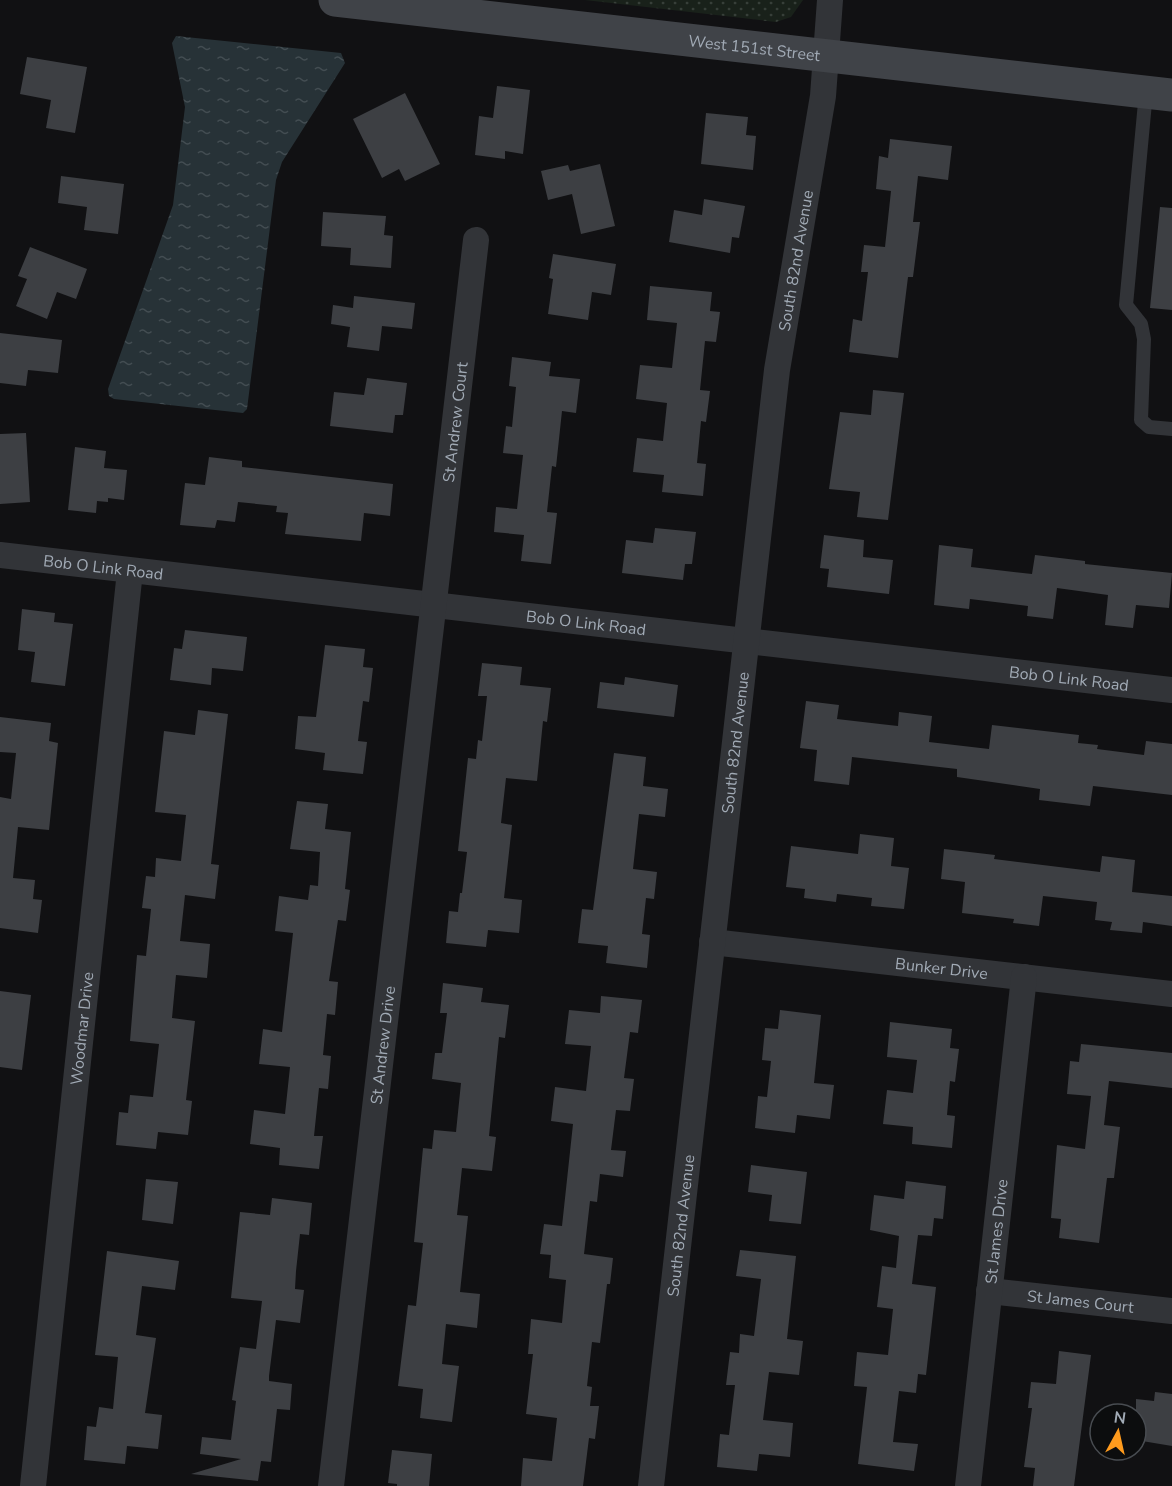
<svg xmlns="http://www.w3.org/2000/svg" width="1172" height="1486" viewBox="0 0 1172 1486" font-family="'Nunito Sans',sans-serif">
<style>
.grass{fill:url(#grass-dots)}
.water{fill:url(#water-ripples)}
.building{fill:#3d3f43}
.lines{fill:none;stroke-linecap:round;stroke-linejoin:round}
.lane{stroke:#323438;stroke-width:14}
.street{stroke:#323438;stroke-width:26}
.secondary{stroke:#404348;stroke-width:33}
.labels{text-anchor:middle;stroke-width:4.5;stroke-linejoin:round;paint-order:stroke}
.street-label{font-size:16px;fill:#a1aab5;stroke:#0c0d0e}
</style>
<defs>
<pattern id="grass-dots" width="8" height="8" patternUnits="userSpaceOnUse" patternTransform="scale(1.5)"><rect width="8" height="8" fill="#19211a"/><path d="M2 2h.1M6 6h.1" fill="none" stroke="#373f39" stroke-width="1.8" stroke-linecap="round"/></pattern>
<pattern id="water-ripples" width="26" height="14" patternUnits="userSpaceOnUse" patternTransform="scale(1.5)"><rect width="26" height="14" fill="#273237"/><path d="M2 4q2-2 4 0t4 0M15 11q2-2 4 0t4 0" fill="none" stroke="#434d52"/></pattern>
</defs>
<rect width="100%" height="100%" fill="#111113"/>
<path class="grass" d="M 585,0 L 803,0 L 791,17 L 776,22 Z"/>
<path class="water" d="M 176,36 L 341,53 L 345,63 L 282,162 L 276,180 L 247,409 L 243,413 L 114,399 L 109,396 L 108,389 L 173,205 L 185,107 L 172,43 Z"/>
<path class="building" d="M 27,57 L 87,67 L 75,133 L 46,128 L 51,100 L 20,94 Z
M 497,86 L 530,90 L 523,154 L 505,151 L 505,159 L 475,155 L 479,116 L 493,118 Z
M 405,93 L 440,164 L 405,181 L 399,169 L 382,178 L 353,119 Z
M 706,113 L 748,117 L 746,135 L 756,136 L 753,170 L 701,164 Z
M 890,139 L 952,146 L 948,180 L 918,176 L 913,222 L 920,222 L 913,277 L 908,277 L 898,358 L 849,352 L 853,319 L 862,321 L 868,272 L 861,272 L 864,245 L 885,247 L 891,191 L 876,189 L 879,156 L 888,158 Z
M 600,164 L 615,226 L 581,234 L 572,194 L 548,200 L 541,171 L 568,165 L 570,171 Z
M 61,176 L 124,184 L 118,234 L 84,230 L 87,207 L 58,203 Z
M 704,199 L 745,206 L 739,238 L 732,237 L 730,253 L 669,242 L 674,210 L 702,215 Z
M 1160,207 L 1172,208 L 1172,310 L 1150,308 Z
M 323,212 L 386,216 L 384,235 L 393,236 L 391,268 L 350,265 L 351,248 L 321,246 Z
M 30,247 L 87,269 L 76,299 L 57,292 L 47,319 L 16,306 L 27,279 L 18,276 Z
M 553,254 L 616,264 L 611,295 L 592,292 L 588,320 L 548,314 L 553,279 L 549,278 Z
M 650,286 L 712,292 L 710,311 L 720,312 L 716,342 L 705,341 L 700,390 L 710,391 L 706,422 L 701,421 L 697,463 L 706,464 L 703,496 L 662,492 L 664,475 L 633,472 L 637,438 L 663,441 L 667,403 L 636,399 L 640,365 L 672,368 L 677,323 L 647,320 Z
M 354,296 L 415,303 L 412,329 L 382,326 L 379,351 L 347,347 L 350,327 L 331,324 L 333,305 L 353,308 Z
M 0,333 L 62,340 L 58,373 L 28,370 L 26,386 L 0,383 Z
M 512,357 L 551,362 L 549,376 L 580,379 L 576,413 L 562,411 L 556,467 L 552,466 L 547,512 L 557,513 L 551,564 L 521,561 L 524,535 L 494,532 L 496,507 L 517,509 L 523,455 L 503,453 L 506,426 L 512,427 L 516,387 L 509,386 Z
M 367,378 L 407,383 L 403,415 L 395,415 L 393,433 L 330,426 L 334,392 L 364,395 Z
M 873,390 L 904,393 L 888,520 L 857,517 L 860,492 L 829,489 L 840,412 L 871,415 Z
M 26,433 L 30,502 L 0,504 L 0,434 Z
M 75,447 L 106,451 L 104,468 L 127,470 L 124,500 L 108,498 L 108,502 L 97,501 L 96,513 L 68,510 Z
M 209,457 L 242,461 L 242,467 L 393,484 L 390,516 L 364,513 L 361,541 L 285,534 L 288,513 L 276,512 L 277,506 L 238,502 L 235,522 L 217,520 L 215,528 L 180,525 L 185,483 L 205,485 Z
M 655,528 L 696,532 L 692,564 L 685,564 L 683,580 L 622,573 L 626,540 L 653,543 Z
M 824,535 L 864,540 L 863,557 L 893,560 L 889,594 L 827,587 L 829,569 L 820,568 Z
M 939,545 L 973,549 L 971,567 L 1032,574 L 1035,555 L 1085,561 L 1085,564 L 1172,573 L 1169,608 L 1136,605 L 1133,628 L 1105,625 L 1108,595 L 1057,588 L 1053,619 L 1027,616 L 1028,606 L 970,599 L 969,609 L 934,605 Z
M 22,609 L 55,613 L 54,622 L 73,624 L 65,686 L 31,682 L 35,652 L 18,650 Z
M 185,630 L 247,637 L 243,671 L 212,668 L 211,685 L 170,680 L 174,648 L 182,649 Z
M 325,645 L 365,649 L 363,667 L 373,668 L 369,702 L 363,701 L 358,741 L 367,742 L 363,774 L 323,770 L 325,753 L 295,749 L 298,716 L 316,717 Z
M 482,663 L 522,667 L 520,685 L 551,688 L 547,722 L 543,721 L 537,781 L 506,778 L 501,823 L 512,825 L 504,898 L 522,900 L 519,933 L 488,930 L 486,947 L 446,943 L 449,911 L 458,912 L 460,893 L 462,893 L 467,852 L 458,851 L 468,758 L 476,759 L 478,740 L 482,741 L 487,696 L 478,696 Z
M 625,677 L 678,685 L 674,717 L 597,708 L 600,682 L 624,685 Z
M 806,701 L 839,705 L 837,719 L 880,724 L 898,726 L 899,712 L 932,716 L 929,742 L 989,749 L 992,725 L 1079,735 L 1078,743 L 1098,745 L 1097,749 L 1144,755 L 1146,741 L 1172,744 L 1172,795 L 1093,786 L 1090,806 L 1039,800 L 1040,789 L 957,777 L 957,769 L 852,757 L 849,785 L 814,781 L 817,750 L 800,748 Z
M 198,710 L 228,714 L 211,864 L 219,865 L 215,899 L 185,895 L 180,941 L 210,944 L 207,978 L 176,975 L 172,1018 L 195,1021 L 186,1100 L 192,1101 L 188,1135 L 158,1132 L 156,1149 L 116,1145 L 119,1112 L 128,1113 L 130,1095 L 153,1097 L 159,1044 L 130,1041 L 137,955 L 146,956 L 151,909 L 142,908 L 146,876 L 155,877 L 156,858 L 181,861 L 186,815 L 155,812 L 164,731 L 195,735 Z
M 0,717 L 51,723 L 49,741 L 58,743 L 49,830 L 18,827 L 13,878 L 35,880 L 33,899 L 42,900 L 38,933 L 0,928 L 0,797 L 11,799 L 16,753 L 0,752 Z
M 614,753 L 646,757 L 643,786 L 668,789 L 665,817 L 639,814 L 633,869 L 657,872 L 654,899 L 646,898 L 642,934 L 650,935 L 647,968 L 606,963 L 608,946 L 578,943 L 582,909 L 593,910 Z
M 297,801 L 328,804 L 325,829 L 351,832 L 345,889 L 350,890 L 346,921 L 338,920 L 329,981 L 338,982 L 335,1015 L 327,1014 L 323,1055 L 331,1056 L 328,1089 L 319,1088 L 314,1136 L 323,1136 L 319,1169 L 279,1165 L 280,1148 L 250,1144 L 254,1110 L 285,1114 L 290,1067 L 259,1064 L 263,1029 L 282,1032 L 293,933 L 275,931 L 279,896 L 308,900 L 310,885 L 318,886 L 320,852 L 290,849 Z
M 860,834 L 894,838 L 891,866 L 909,868 L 904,909 L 871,906 L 872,898 L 837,894 L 836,902 L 804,898 L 805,889 L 786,887 L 791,846 L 858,854 Z
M 944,849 L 995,855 L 994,859 L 1100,872 L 1102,856 L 1135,860 L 1132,892 L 1172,896 L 1172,926 L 1143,922 L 1142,933 L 1110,930 L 1112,922 L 1095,920 L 1097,902 L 1043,896 L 1039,926 L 1013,923 L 1014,919 L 962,913 L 965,882 L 941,879 Z
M 443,983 L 483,988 L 481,1002 L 509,1005 L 505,1038 L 499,1037 L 489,1136 L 496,1137 L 492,1171 L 462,1168 L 457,1215 L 468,1216 L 460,1292 L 480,1294 L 477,1328 L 446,1324 L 442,1364 L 459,1366 L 452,1422 L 420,1418 L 423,1389 L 398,1386 L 408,1305 L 416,1306 L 423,1243 L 414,1242 L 423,1148 L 432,1149 L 434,1130 L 456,1132 L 461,1083 L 432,1079 L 435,1053 L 442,1053 L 447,1013 L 440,1013 Z
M 0,991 L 31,995 L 22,1070 L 0,1067 Z
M 601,996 L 642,1000 L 638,1033 L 630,1032 L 624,1078 L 634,1079 L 630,1111 L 616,1110 L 611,1150 L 626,1151 L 623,1177 L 600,1174 L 597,1202 L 590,1201 L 584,1254 L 613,1258 L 610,1284 L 607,1284 L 600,1343 L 592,1342 L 587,1386 L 592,1387 L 590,1406 L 599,1406 L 595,1439 L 589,1438 L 583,1486 L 521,1486 L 523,1458 L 552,1461 L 557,1418 L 526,1414 L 533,1354 L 528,1354 L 531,1319 L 562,1323 L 566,1280 L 549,1278 L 551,1255 L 540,1254 L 544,1224 L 562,1226 L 573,1124 L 551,1121 L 555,1087 L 586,1091 L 591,1046 L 565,1044 L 569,1010 L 600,1013 Z
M 780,1010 L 821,1015 L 814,1083 L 834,1085 L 830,1119 L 797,1115 L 795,1133 L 755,1128 L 758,1096 L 767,1097 L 771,1061 L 762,1060 L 765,1028 L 778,1029 Z
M 890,1022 L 952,1029 L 950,1048 L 959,1049 L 955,1082 L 950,1081 L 947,1115 L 955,1116 L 952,1148 L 912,1144 L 913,1127 L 883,1124 L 887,1090 L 913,1093 L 917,1060 L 887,1057 Z
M 1081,1044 L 1172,1053 L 1172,1088 L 1109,1081 L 1104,1125 L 1120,1127 L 1114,1178 L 1107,1178 L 1099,1243 L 1059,1238 L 1061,1219 L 1051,1218 L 1057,1145 L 1085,1149 L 1091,1096 L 1067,1094 L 1070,1061 L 1079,1062 Z
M 751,1165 L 807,1172 L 801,1224 L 769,1221 L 772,1195 L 748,1192 Z
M 146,1179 L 178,1182 L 173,1224 L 142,1220 Z
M 906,1181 L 946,1186 L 943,1219 L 934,1218 L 932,1236 L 918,1235 L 912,1284 L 936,1287 L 926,1375 L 918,1374 L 916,1393 L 899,1391 L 893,1442 L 918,1444 L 914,1471 L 858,1464 L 867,1387 L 854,1386 L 857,1352 L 888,1355 L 893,1309 L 877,1307 L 882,1266 L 896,1268 L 899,1236 L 870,1230 L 874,1195 L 904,1199 Z
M 272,1198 L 312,1203 L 309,1235 L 300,1234 L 296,1271 L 295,1289 L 304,1290 L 300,1323 L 276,1320 L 269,1376 L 269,1381 L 292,1384 L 290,1410 L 277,1409 L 271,1462 L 261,1461 L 258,1481 L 191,1474 L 241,1459 L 200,1454 L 202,1437 L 231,1440 L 236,1401 L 232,1400 L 240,1347 L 256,1349 L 262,1301 L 231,1298 L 240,1212 L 270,1215 Z
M 740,1250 L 796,1256 L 787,1339 L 803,1341 L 799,1375 L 769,1372 L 763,1420 L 793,1423 L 790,1457 L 759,1454 L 757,1471 L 717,1467 L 720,1434 L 729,1435 L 735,1385 L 726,1385 L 730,1352 L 739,1353 L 740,1334 L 754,1336 L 761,1279 L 736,1276 Z
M 107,1251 L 179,1261 L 175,1290 L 142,1286 L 136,1335 L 156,1338 L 145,1413 L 162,1415 L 158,1449 L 127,1446 L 125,1464 L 84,1460 L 87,1426 L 96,1427 L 99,1407 L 113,1409 L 118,1357 L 95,1355 Z
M 1059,1351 L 1091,1355 L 1074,1486 L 1033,1486 L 1035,1468 L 1024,1467 L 1032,1408 L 1028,1408 L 1031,1382 L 1056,1384 Z
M 1155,1392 L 1172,1394 L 1172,1446 L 1136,1440 L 1136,1399 L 1154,1401 Z
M 392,1450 L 432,1454 L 429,1486 L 397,1486 L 397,1484 L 388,1483 Z"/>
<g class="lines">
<path class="lane" d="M 1146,92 L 1126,305 L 1141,324 L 1144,339 L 1141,420 L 1149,427 L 1172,429"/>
<g class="street">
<path id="s1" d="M 0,555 L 1172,690"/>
<path id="s2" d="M 712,942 L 1172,994"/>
<path id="s3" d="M 989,1291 L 1172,1311"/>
<path id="s4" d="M 33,1486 L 130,571"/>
<path id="s5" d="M 331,1486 L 476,240"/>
<path id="s6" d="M 651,1486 L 777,370 L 823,96 L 830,0"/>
<path id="s7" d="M 968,1486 L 1024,977"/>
</g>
<path class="secondary" id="s8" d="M 335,0 L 1172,95"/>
</g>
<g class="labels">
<g class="street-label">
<text dy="6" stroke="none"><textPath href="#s8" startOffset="422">West 151st Street</textPath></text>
<text dy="6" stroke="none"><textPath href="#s6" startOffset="1234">South 82nd Avenue</textPath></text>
<text dy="6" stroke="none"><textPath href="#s5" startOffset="1071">St Andrew Court</textPath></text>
<text dy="6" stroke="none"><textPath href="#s1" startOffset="104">Bob O Link Road</textPath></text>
<text dy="6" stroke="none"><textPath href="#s1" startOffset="590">Bob O Link Road</textPath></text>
<text dy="6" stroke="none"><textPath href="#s1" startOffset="1076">Bob O Link Road</textPath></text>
<text dy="6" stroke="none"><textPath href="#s6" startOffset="748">South 82nd Avenue</textPath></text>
<text dy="6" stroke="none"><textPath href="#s2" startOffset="231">Bunker Drive</textPath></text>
<text dy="6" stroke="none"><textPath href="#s4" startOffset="460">Woodmar Drive</textPath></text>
<text dy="6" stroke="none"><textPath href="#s5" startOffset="444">St Andrew Drive</textPath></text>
<text dy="6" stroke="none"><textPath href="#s6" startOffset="262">South 82nd Avenue</textPath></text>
<text dy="6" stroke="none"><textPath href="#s7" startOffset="256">St James Drive</textPath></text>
<text dy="6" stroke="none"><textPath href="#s3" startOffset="92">St James Court</textPath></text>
</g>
</g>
<g transform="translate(1118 1432) rotate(8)"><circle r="28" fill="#0c0d0e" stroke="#484c51" stroke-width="1.5"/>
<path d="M0-4.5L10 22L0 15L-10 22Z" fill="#ff9b1d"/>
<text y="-9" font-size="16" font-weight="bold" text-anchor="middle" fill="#a1aab5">N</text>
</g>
</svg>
